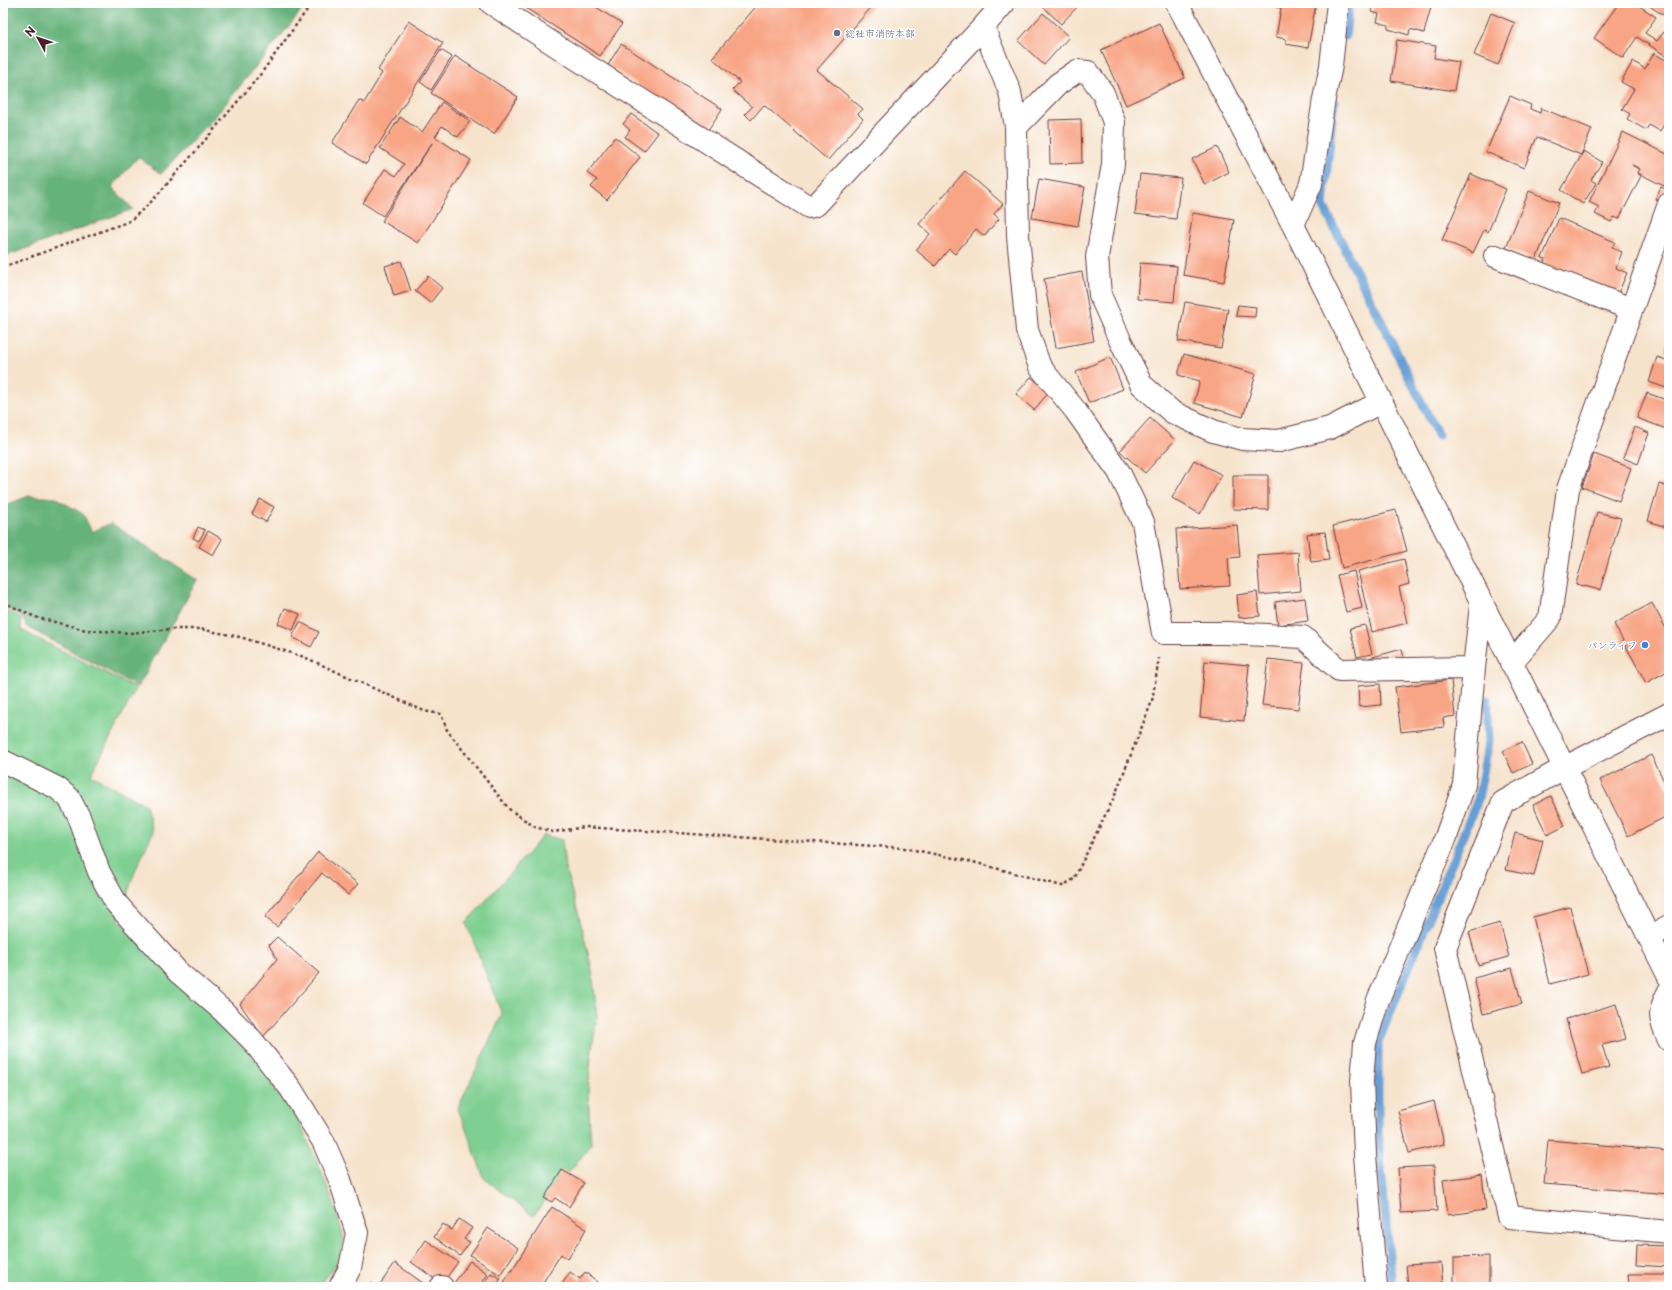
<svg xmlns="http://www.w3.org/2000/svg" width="1672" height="1290" viewBox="0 0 1672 1290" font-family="'Playpen Sans','Klee One',sans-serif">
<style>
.green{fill:#7ecf91;stroke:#64775e}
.forest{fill:#66b27b;stroke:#586853}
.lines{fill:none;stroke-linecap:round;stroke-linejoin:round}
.stream{stroke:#669fd5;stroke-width:9}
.building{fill:#f8a585}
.minor-casing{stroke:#643c43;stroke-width:24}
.path{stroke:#643c43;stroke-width:2.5;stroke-dasharray:3 3;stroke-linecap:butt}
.minor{stroke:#fff;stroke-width:22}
.service-dot{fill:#5c6f8a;stroke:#fff;stroke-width:1.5}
.shop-dot{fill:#3f7fe0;stroke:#fff;stroke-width:1.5}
.labels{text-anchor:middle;stroke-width:3;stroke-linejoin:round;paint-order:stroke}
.service-label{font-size:10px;fill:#4e5e75;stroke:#fff;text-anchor:start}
.shop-label{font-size:10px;fill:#366cbe;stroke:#fff;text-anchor:end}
</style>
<rect width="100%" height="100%" fill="#fff"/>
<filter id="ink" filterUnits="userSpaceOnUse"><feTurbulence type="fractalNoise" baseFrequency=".025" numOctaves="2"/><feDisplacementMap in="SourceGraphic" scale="8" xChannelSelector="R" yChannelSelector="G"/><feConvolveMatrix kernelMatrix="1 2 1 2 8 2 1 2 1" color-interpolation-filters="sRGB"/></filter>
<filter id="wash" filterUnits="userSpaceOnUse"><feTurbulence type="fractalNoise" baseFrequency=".012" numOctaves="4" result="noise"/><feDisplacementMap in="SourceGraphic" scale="16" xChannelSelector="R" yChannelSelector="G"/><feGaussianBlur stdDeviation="0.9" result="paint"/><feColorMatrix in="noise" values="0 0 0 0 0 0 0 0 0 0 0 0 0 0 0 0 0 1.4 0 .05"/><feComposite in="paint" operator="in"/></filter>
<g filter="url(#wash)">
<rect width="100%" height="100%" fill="#f6e3cc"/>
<path class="green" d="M 3,609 L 21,618 L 21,630 L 136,688 L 91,775 L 146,805 L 153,832 L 135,871 L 119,919 L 186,991 L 247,1050 L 271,1078 L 295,1114 L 316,1159 L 333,1201 L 344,1239 L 338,1261 L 319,1287 L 3,1287 Z
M 544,835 L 562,840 L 565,868 L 578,912 L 592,970 L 597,1017 L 591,1055 L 588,1094 L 591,1145 L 533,1216 L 484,1178 L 458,1108 L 502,1014 L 466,923 Z"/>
<path class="forest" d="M 3,3 L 305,3 L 298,15 L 213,119 L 161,174 L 138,157 L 112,187 L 133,209 L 3,257 Z
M 29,496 L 56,498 L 83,514 L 92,532 L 111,523 L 197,580 L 138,687 L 27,627 L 22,616 L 3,606 L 3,506 Z"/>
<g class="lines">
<path class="stream" d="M 1345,36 L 1349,3
M 1334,102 L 1323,205 L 1438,435
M 1392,1287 L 1378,1136 L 1378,1042 L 1478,799 L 1489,741 L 1487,700"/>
</g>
<g id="blocks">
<path class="building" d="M 518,3 L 590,3 L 622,24 L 600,56 Z
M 759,3 L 875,3 L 817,70 L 863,109 L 858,114 L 863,119 L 828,160 L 764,105 L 751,120 L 745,114 L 752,107 L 732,90 L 740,82 L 712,58 Z
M 1039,3 L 1081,3 L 1061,24 Z
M 1276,3 L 1316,3 L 1308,48 L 1286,44 L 1286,39 L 1276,37 L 1281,8 L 1275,7 Z
M 1374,3 L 1432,3 L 1424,33 L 1410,29 L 1409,35 L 1388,29 L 1388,25 L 1377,22 L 1379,14 L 1372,12 Z
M 1619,3 L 1635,3 L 1656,17 L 1645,33 L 1657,41 L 1664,32 L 1669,36 L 1669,58 L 1637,37 L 1623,58 L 1594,38 Z
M 1645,3 L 1669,3 L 1669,6 L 1663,15 Z
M 1043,13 L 1069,37 L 1044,65 L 1018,41 Z
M 1491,13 L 1515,23 L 1498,65 L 1474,55 Z
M 409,21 L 443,43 L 366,164 L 332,143 L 359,100 L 364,103 L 382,73 L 378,70 Z
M 1159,23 L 1185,78 L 1126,105 L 1101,50 Z
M 1397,40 L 1436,46 L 1434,58 L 1459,62 L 1454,91 L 1391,81 Z
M 621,44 L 722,109 L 708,130 L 608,65 Z
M 441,50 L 452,57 L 431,90 L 420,82 Z
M 1654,53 L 1669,62 L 1669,116 L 1660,131 L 1649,125 L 1646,130 L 1627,119 L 1630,114 L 1622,109 L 1634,89 L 1621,82 L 1633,61 L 1645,69 Z
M 455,56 L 518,97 L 494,134 L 431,93 Z
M 1510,96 L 1531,105 L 1530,109 L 1540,113 L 1541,108 L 1592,129 L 1581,155 L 1537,137 L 1524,168 L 1486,152 Z
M 442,102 L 470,121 L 458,137 L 442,126 L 435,137 L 471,160 L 418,243 L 382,221 L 432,143 L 383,216 L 363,203 L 385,169 L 396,176 L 404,164 L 380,148 L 400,117 L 422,132 Z
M 631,114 L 658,133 L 644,151 L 625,137 L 630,130 L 623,124 Z
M 1081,119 L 1082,163 L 1050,164 L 1049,120 Z
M 1623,132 L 1669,155 L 1669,177 L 1664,186 L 1638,173 L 1640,169 L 1632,165 L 1639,169 L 1637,173 L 1641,176 L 1619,219 L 1614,217 L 1611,222 L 1595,214 L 1599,207 L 1589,202 Z
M 615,137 L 640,157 L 607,200 L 591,187 L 597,180 L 587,173 Z
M 1217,147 L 1229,172 L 1205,185 L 1192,159 Z
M 1584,151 L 1602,162 L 1591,180 L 1596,183 L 1583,204 L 1561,190 Z
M 965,171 L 1003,204 L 994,214 L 999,219 L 984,236 L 976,229 L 955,254 L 949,249 L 935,266 L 916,250 L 930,234 L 919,224 Z
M 1140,174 L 1181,178 L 1176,219 L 1135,214 Z
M 1471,174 L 1506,189 L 1488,232 L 1484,230 L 1473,253 L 1442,240 Z
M 1039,179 L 1085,187 L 1078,226 L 1032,218 Z
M 1661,187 L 1668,190 L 1662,202 L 1655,199 Z
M 1529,191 L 1559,203 L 1536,260 L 1506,248 Z
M 1193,213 L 1234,220 L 1224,282 L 1183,275 Z
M 1559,218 L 1615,242 L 1612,248 L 1622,252 L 1616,268 L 1627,273 L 1616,298 L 1542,266 L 1546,259 L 1542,258 Z
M 401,261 L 411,291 L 394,296 L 385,266 Z
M 1140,263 L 1177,266 L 1174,302 L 1137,299 Z
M 1082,272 L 1094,341 L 1056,348 L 1044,279 Z
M 428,276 L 442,288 L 430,303 L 415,291 Z
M 1185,302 L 1228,309 L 1221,348 L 1178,341 Z
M 1238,305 L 1256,307 L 1255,317 L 1236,316 Z
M 1668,337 L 1669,337 L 1669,353 L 1665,352 Z
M 1184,354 L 1256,374 L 1243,417 L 1194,403 L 1200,381 L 1178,375 Z
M 1110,357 L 1123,389 L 1089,403 L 1076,372 Z
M 1657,357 L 1669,361 L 1669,389 L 1649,382 Z
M 1031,377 L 1049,392 L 1034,410 L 1016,394 Z
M 1647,393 L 1669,401 L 1669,430 L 1637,418 Z
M 1150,418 L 1175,440 L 1145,473 L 1120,451 Z
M 1635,427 L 1649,433 L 1638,464 L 1623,458 Z
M 1594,454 L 1631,468 L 1619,501 L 1582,487 Z
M 1194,460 L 1222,475 L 1200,514 L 1172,498 Z
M 1233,475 L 1268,475 L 1268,510 L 1233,509 Z
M 1659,484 L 1669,487 L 1669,528 L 1648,521 Z
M 260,499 L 274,507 L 266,522 L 252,514 Z
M 1396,510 L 1407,551 L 1342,568 L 1333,526 Z
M 1597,512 L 1621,518 L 1600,590 L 1576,584 Z
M 1237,525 L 1240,557 L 1228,558 L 1230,586 L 1180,589 L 1176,529 Z
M 198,527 L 205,530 L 199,541 L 193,538 Z
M 208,531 L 222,539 L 213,555 L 199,547 Z
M 1325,532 L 1329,560 L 1311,562 L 1307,534 Z
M 1298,552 L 1301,591 L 1260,595 L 1257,555 Z
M 1404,559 L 1409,584 L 1399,587 L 1407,623 L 1372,632 L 1358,571 Z
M 1354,571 L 1362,608 L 1346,612 L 1337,575 Z
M 1257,592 L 1260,616 L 1239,618 L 1237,595 Z
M 1305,598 L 1308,621 L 1278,625 L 1275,602 Z
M 1652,603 L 1669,634 L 1669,670 L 1646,683 L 1614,624 Z
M 285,608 L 300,614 L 293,630 L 278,624 Z
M 300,622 L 319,632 L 311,647 L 292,637 Z
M 1365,625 L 1372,654 L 1357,657 L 1350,628 Z
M 1402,649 L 1405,663 L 1372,672 L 1369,658 Z
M 1268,659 L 1304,663 L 1298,709 L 1262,705 Z
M 1205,661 L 1249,665 L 1244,721 L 1200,717 Z
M 1451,680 L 1455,716 L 1443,718 L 1444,727 L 1401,732 L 1395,687 Z
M 1380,684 L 1381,705 L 1359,707 L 1358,686 Z
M 1522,742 L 1532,764 L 1513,773 L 1503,751 Z
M 1651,755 L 1669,791 L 1669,815 L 1628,836 L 1600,780 Z
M 1551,796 L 1565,826 L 1547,835 L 1533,805 Z
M 1515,833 L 1543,840 L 1534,876 L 1506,870 Z
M 318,852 L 358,884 L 348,895 L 322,873 L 277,927 L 265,917 Z
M 1570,907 L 1588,974 L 1550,984 L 1533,917 Z
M 1500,923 L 1509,957 L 1478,965 L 1469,932 Z
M 277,937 L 319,973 L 263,1037 L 240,1004 L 277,959 L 269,945 Z
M 1512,968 L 1522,1004 L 1483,1014 L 1474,978 Z
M 1616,1004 L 1626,1039 L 1602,1045 L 1609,1067 L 1582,1074 L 1566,1019 Z
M 1434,1101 L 1444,1144 L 1409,1153 L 1398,1111 Z
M 1548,1140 L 1669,1151 L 1669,1194 L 1544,1184 Z
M 1434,1166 L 1437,1211 L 1401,1213 L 1398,1168 Z
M 562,1170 L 584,1183 L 569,1207 L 555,1198 L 552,1202 L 544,1198 Z
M 1482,1175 L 1486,1210 L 1448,1215 L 1443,1180 Z
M 552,1207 L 586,1229 L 578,1243 L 567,1259 L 561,1254 L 540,1287 L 501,1287 Z
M 459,1219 L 472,1228 L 464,1239 L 470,1242 L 460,1256 L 434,1237 L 443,1224 L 452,1230 Z
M 488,1228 L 518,1248 L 500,1275 L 470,1255 Z
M 426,1240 L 458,1262 L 442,1284 L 411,1262 Z
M 1637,1245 L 1669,1246 L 1669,1267 L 1636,1265 Z
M 1489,1256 L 1489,1287 L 1454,1287 L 1454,1257 Z
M 470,1261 L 488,1274 L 479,1287 L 460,1287 L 454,1283 Z
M 395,1263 L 427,1286 L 426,1287 L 368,1287 L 371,1282 L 378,1287 Z
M 1441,1263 L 1443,1287 L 1408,1287 L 1406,1265 Z
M 570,1272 L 580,1279 L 585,1272 L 598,1282 L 594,1287 L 560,1287 Z
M 491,1273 L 501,1279 L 495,1287 L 481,1287 Z
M 1628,1274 L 1666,1274 L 1666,1287 L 1629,1287 Z"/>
</g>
</g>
<g filter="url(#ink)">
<use href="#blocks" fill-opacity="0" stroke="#643c43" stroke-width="1"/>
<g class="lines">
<g class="minor-casing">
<path id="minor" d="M 491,3 L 538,34 L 809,207 L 816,205 L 983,27
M 1004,3 L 983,27 L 1010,92 L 1016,127 L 1018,236 L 1027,330 L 1040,367 L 1075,410 L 1119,472 L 1143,522 L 1163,633 L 1227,633 L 1303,637 L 1339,670 L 1474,668
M 1177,3 L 1293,225 L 1669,977
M 1016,127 L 1058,84 L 1077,71 L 1088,72 L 1103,93 L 1114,122 L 1113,164 L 1097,257 L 1100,295 L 1120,340 L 1141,384 L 1172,412 L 1213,431 L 1242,439 L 1279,441 L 1330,428 L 1381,402
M 1293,225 L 1311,184 L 1324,99 L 1331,66 L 1338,3
M 1495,256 L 1631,309
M 1511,663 L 1550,618 L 1568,489 L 1669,204
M 1669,714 L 1564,768 L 1503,802 L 1445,948 L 1509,1217 L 1669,1232
M 3,761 L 57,788 L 69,798 L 79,817 L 99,872 L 116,903 L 178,972 L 223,1011 L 252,1040 L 291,1089 L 323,1141 L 340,1180 L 357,1233 L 350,1268 L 340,1287
M 1649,937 L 1669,926
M 1669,991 C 1658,1011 1659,1020 1669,1040
M 441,1287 L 442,1287
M 1376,1287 L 1365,1155 L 1362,1081 L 1365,1043 L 1378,1000 L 1446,837 L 1464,785 L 1474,668 L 1481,605"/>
</g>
<path class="path" d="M 3,267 L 130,221 L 152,201 L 195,152 L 260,75 L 312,3
M 3,602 L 35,617 L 86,630 L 130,633 L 172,629 L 200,629 L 240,637 L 304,657 L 424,711 L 441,714 L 447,730 L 509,809 L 535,827 L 553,832 L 585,827 L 905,848 L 973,862 L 1062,886 L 1074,879 L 1115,795 L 1152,701 L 1159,658"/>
<use href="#minor" class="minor"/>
</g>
</g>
<circle class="service-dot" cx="837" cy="33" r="4"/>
<circle class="shop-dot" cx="1645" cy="645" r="4"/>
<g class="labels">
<g class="service-label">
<text x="845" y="37">総社市消防本部</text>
</g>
<g class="shop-label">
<text x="1637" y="649">パンライフ</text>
</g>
</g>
<rect width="1672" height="1290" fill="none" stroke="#fff" stroke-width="16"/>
<g transform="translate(38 38) rotate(310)" stroke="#ffffff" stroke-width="3" paint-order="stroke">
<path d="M0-3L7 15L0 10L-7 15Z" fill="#4a1f2b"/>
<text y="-6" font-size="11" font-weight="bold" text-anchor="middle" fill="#4a1f2b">N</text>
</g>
</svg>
